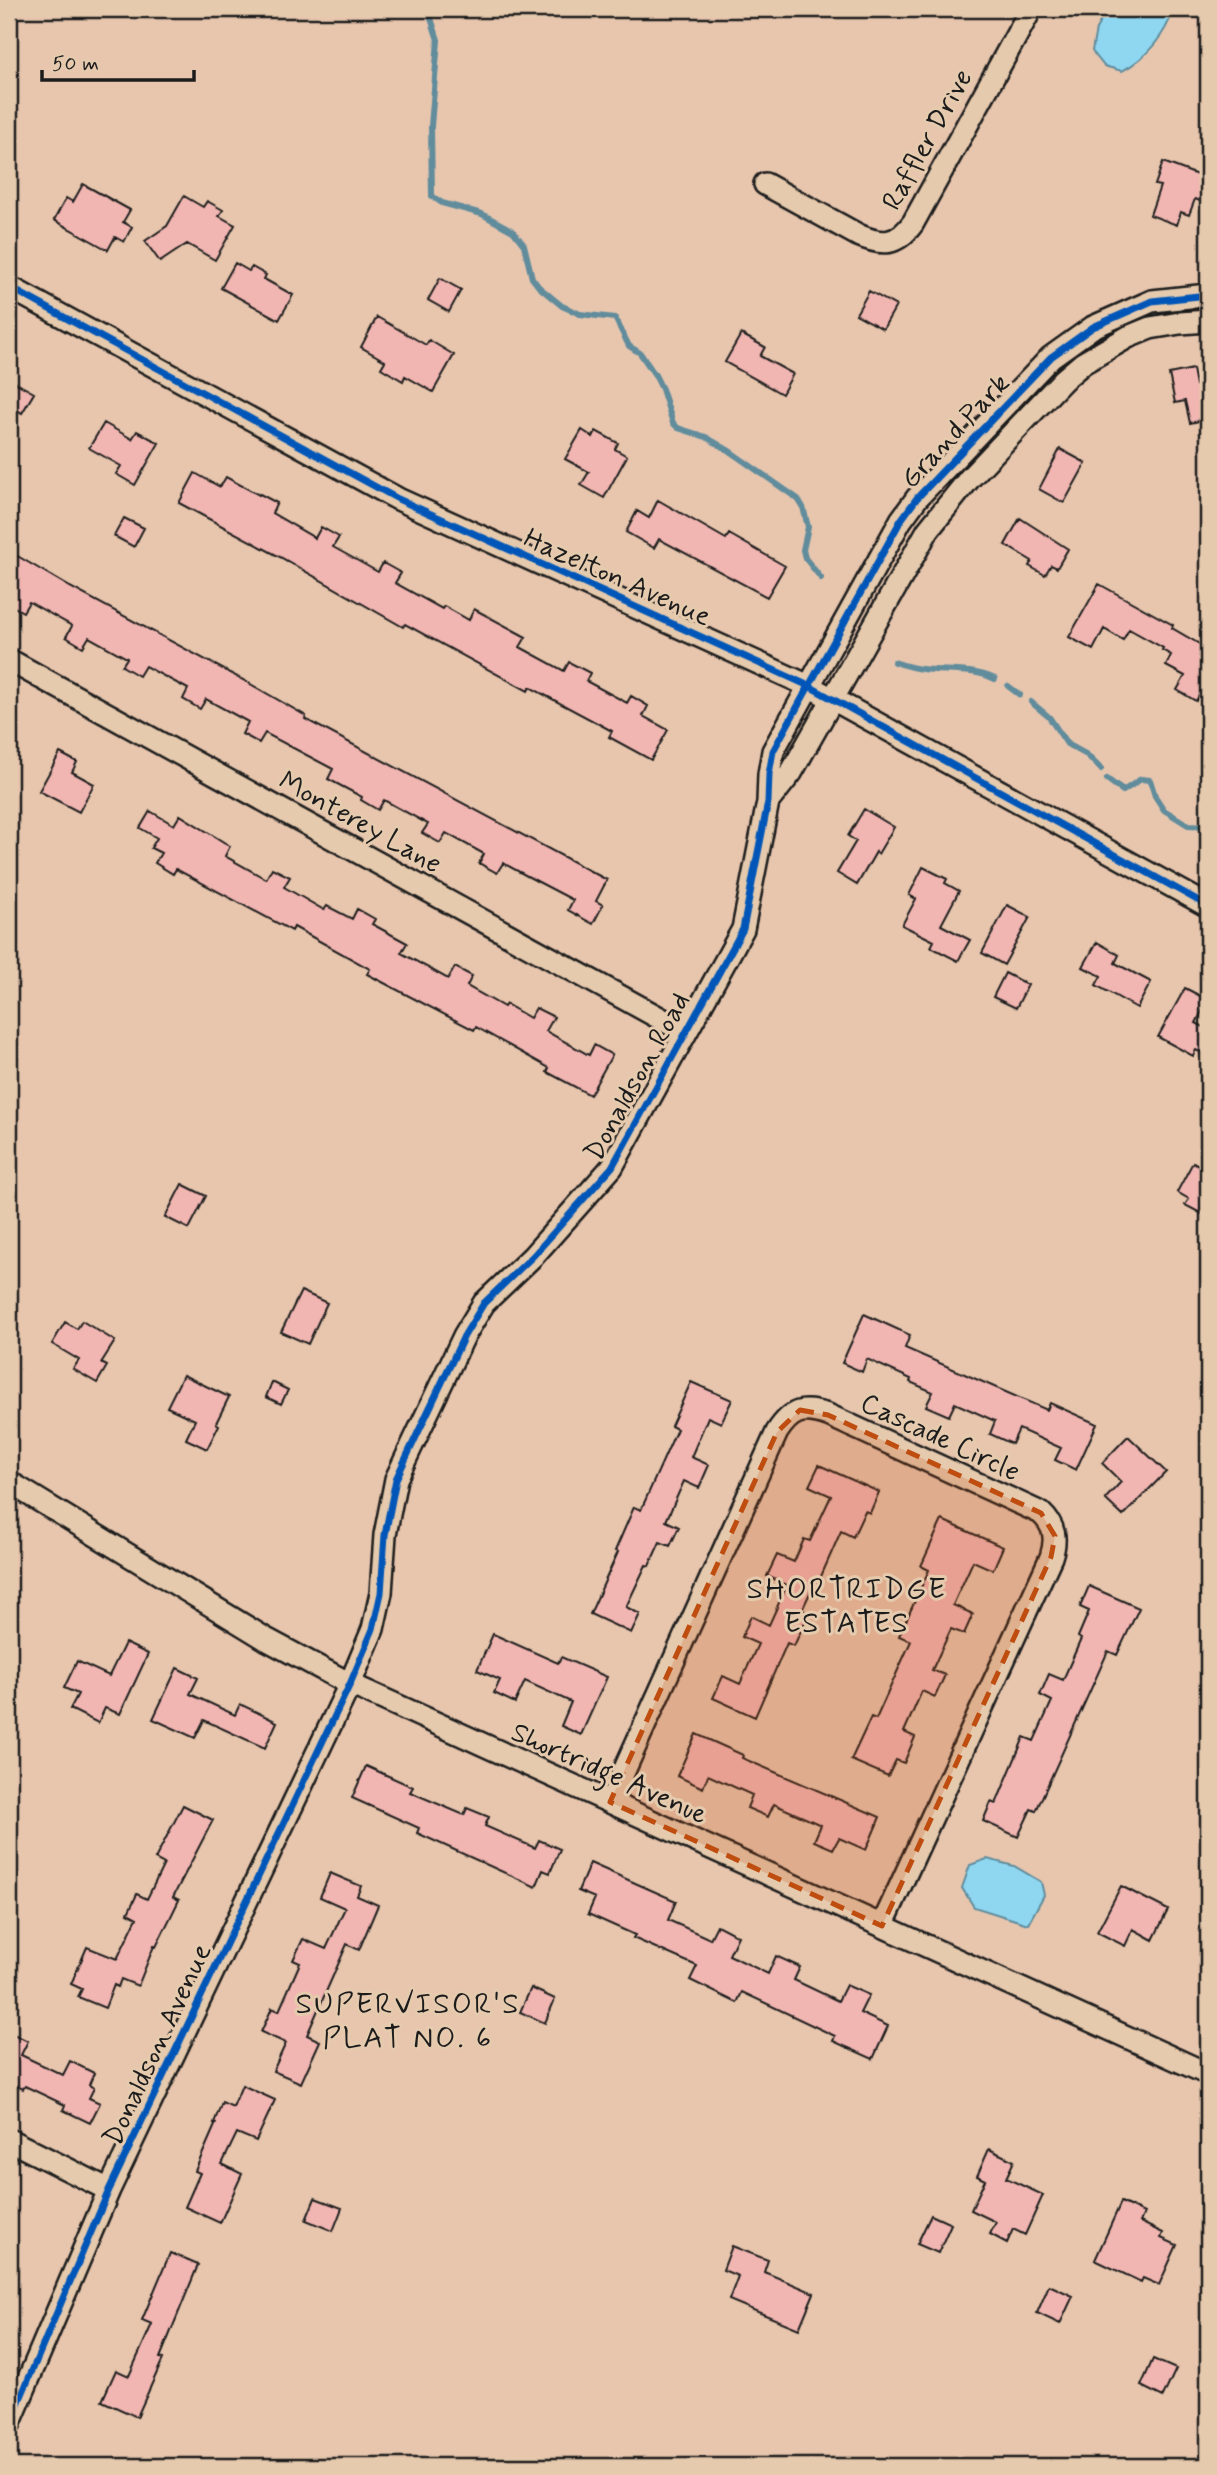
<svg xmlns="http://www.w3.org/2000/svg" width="1217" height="2475" viewBox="0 0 1217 2475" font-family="Mynerve,sans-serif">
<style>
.water{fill:#8fd7f1;stroke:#618c9c;stroke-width:2}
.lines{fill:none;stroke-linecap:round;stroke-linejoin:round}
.stream{stroke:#618c9c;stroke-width:6}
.building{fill:#f2b6b2;stroke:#1c1c1c;stroke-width:2}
.minor-casing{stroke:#1c1c1c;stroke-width:26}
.minor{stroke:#e6caad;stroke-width:21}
.cycleway-casing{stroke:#e6caad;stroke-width:11}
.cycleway{stroke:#0057b8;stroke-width:7}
.marked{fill:#bf4d0f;fill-opacity:0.2;stroke:#bf4d0f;stroke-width:5;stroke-dasharray:14 9;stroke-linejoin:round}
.labels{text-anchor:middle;stroke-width:6;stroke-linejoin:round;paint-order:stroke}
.street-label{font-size:28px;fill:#1c1c1c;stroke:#e6caad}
.neighbourhood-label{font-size:30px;letter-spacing:2px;fill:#1c1c1c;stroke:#e6caad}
</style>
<rect width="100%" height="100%" fill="#e8c6ae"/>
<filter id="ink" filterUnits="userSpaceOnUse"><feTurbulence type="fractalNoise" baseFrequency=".0143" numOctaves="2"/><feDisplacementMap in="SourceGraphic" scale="14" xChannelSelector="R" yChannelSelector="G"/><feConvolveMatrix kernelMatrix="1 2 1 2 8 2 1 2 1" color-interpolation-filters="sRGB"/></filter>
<g filter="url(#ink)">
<path class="water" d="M 1107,9 L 1174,9 C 1165,35 1147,58 1122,71 L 1104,66 L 1092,51 L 1096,29 Z
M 987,1859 L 1014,1866 L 1041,1882 L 1044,1895 L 1028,1924 L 974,1907 L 962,1888 L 970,1865 Z"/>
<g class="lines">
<path class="stream" d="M 428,9 L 438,40 L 431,126 L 432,196 L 442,203 L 482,214 L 513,231 L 524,245 L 532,278 L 539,287 L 562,306 L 580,314 L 615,318 L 629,346 L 640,353 L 655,375 L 662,389 L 673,423 L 678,428 L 706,437 L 728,450 L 798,499 L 803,507 L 808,527 L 803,550 L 805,558 L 821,578
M 894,662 C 903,665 913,668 922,669 C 946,672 973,668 995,679
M 1008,686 L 1020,695
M 1031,702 L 1049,717 L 1067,744 L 1087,755 L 1101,769
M 1107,779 L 1123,791 L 1141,779 L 1150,780 L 1155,796 L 1164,810 L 1188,825 L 1208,826"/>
</g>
<path class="building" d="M 1163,162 L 1208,179 L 1208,204 L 1195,199 L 1189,215 L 1181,212 L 1177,225 L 1150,215 L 1160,186 L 1155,185 Z
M 83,184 L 130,210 L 123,222 L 132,227 L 124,242 L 115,237 L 108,250 L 54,220 L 66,198 L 73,202 Z
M 184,196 L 203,207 L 207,201 L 223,210 L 219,216 L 235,225 L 215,260 L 187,244 L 160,262 L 145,241 L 167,226 Z
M 235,263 L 249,271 L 252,267 L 266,275 L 264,279 L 293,295 L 279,320 L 221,288 Z
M 440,278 L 461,290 L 449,312 L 428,300 Z
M 869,291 L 896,306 L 883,329 L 856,314 Z
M 377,317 L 426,345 L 429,340 L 454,355 L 433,392 L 405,376 L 403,381 L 381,368 L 385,361 L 361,347 Z
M 741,334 L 765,347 L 760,356 L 793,374 L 782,394 L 725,362 Z
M 1193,369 L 1196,385 L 1208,382 L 1208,419 L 1190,423 L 1185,401 L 1175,403 L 1169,374 Z
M 9,379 L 34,393 L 22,413 L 9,405 Z
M 104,423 L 132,439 L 137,431 L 159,443 L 135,485 L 116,474 L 121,466 L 89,448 Z
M 582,430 L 593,437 L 596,431 L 618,443 L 615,449 L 627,456 L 604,498 L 581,485 L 589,472 L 565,459 Z
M 1060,449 L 1086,463 L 1064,503 L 1039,489 Z
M 195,473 L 220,487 L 226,477 L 259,495 L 260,494 L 277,503 L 272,513 L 315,538 L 321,527 L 339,537 L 333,547 L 378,572 L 383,563 L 401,573 L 395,583 L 442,609 L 444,606 L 469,620 L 474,609 L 526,637 L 520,647 L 564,671 L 569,662 L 590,673 L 586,681 L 627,703 L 631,696 L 648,706 L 643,716 L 668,730 L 651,760 L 609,737 L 612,731 L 530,687 L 528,691 L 405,624 L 403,627 L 280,557 L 179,503 Z
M 658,500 L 726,539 L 729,534 L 785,566 L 767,597 L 659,539 L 654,548 L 626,532 L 637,511 L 649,518 Z
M 124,518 L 144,528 L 134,547 L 114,536 Z
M 1020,518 L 1068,549 L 1057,568 L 1051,565 L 1045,575 L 1029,566 L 1032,561 L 1005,545 Z
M 9,551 L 70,587 L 247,682 L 306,716 L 305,719 L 607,880 L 596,901 L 603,905 L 593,924 L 568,910 L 573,900 L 527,876 L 503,863 L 497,873 L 479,863 L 484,854 L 446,833 L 440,843 L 422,833 L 428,824 L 384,800 L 378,810 L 361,800 L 362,797 L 328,779 L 333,769 L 265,733 L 259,743 L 242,734 L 248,722 L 206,699 L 200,709 L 183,699 L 188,689 L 145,666 L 139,676 L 122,666 L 127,658 L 89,637 L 83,647 L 66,637 L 72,626 L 29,602 L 23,612 L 9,604 Z
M 1099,584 L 1173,625 L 1172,628 L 1208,649 L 1208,679 L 1196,701 L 1177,690 L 1185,676 L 1166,666 L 1171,655 L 1162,650 L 1163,648 L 1129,629 L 1123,640 L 1104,629 L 1093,650 L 1069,637 Z
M 60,753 L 77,762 L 72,772 L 94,784 L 79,812 L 39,791 Z
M 864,809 L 894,827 L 878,854 L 876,852 L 857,885 L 837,873 L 856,841 L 848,836 Z
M 150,811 L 174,825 L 180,815 L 230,846 L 225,856 L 266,879 L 272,868 L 290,877 L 284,887 L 324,910 L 327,906 L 352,919 L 357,909 L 375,919 L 372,924 L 407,943 L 401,953 L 448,979 L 455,967 L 472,976 L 467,986 L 504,1007 L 506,1004 L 530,1018 L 536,1008 L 554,1017 L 546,1031 L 589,1055 L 594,1045 L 612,1055 L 590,1095 L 547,1072 L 549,1068 L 476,1027 L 474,1030 L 367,974 L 370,969 L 294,927 L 292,931 L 176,869 L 173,874 L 155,863 L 161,853 L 151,848 L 157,838 L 140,828 Z
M 923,867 L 947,879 L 945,883 L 959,891 L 941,925 L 970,940 L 958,961 L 931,947 L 934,941 L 902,925 L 916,899 L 909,895 Z
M 1007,905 L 1030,917 L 1004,965 L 982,953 Z
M 1097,942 L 1119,955 L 1115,963 L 1151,982 L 1137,1008 L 1096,985 L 1101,976 L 1083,967 Z
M 1005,973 L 1028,985 L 1016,1008 L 993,997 Z
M 1185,988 L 1208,1000 L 1196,1023 L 1208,1029 L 1208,1056 L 1196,1050 L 1193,1056 L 1158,1037 Z
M 1193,1162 L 1208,1170 L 1208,1217 L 1185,1205 L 1189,1199 L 1177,1192 Z
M 182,1184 L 206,1196 L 189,1229 L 165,1217 Z
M 301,1291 L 327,1303 L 308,1344 L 281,1332 Z
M 864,1314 L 910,1335 L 905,1348 L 1047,1410 L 1050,1403 L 1097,1424 L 1076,1470 L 1055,1460 L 1061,1448 L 1019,1429 L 1012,1444 L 990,1434 L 995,1421 L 955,1403 L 949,1416 L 926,1406 L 933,1392 L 910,1382 L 911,1379 L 867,1359 L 862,1372 L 842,1363 Z
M 82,1321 L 115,1341 L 101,1363 L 107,1366 L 97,1383 L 73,1369 L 79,1360 L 52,1344 L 65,1322 L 77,1329 Z
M 183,1375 L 229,1397 L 216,1423 L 219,1425 L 207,1449 L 186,1439 L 195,1420 L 167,1407 Z
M 272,1382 L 288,1390 L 281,1404 L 266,1397 Z
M 691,1382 L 732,1400 L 721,1423 L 708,1417 L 691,1457 L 709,1465 L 699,1488 L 684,1481 L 666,1521 L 679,1527 L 670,1546 L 660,1542 L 649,1566 L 646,1565 L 626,1607 L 640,1614 L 631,1633 L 590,1614 L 618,1552 L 615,1551 L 634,1507 L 641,1510 L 677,1429 L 671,1426 Z
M 1128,1436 L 1166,1472 L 1123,1516 L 1105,1499 L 1121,1482 L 1102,1463 Z
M 819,1465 L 879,1492 L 870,1513 L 865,1511 L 853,1537 L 841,1531 L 819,1581 L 816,1580 L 802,1610 L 809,1613 L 794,1646 L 787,1643 L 755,1717 L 713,1698 L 723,1676 L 740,1684 L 758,1644 L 742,1637 L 751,1616 L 769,1625 L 787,1585 L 767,1576 L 777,1555 L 794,1562 L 804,1539 L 810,1541 L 831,1496 L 809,1486 Z
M 942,1520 L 1003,1547 L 993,1570 L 973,1561 L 953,1605 L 973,1614 L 964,1634 L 951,1629 L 932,1670 L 945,1675 L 935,1697 L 922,1691 L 904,1732 L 915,1737 L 904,1763 L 896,1760 L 888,1776 L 851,1760 L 871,1717 L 876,1719 L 911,1641 L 899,1636 L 929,1570 L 921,1566 Z
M 1089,1586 L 1139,1608 L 1117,1655 L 1108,1651 L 1036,1811 L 1031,1809 L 1018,1837 L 983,1821 L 991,1802 L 996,1804 L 1024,1737 L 1034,1741 L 1052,1701 L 1040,1695 L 1049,1674 L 1063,1680 L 1081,1639 L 1078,1637 L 1089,1611 L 1080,1607 Z
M 493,1634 L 558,1663 L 561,1657 L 607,1677 L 581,1735 L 561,1726 L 571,1702 L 525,1681 L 515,1703 L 494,1693 L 500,1680 L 477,1670 Z
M 125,1643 L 148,1654 L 120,1714 L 105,1708 L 98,1723 L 70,1709 L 78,1694 L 64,1688 L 77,1661 L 109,1676 Z
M 177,1668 L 198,1678 L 190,1694 L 235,1715 L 240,1704 L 277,1722 L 265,1748 L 204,1720 L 195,1738 L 153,1719 Z
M 696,1734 L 743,1755 L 742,1758 L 880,1817 L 866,1850 L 839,1838 L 833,1849 L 814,1841 L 821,1825 L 774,1804 L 768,1817 L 747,1808 L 752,1795 L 708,1775 L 703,1788 L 677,1776 Z
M 366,1766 L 413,1787 L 410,1792 L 464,1815 L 467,1808 L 489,1817 L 485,1826 L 535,1848 L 539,1840 L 560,1849 L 550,1873 L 543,1870 L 536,1887 L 417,1833 L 419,1828 L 352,1798 Z
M 183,1805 L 213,1820 L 173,1897 L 179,1900 L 156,1947 L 154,1946 L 138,1986 L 121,1979 L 118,1987 L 114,1985 L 105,2008 L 78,1997 L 82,1989 L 71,1984 L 87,1947 L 117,1959 L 137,1918 L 128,1913 L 137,1894 L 147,1899 L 164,1864 L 155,1859 Z
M 590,1863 L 676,1901 L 668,1920 L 710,1939 L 717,1925 L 738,1936 L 729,1955 L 768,1974 L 776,1956 L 800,1967 L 794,1980 L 838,2001 L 846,1985 L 869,1995 L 860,2013 L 888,2026 L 873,2059 L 833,2041 L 835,2036 L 742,1992 L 737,2003 L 690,1980 L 697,1966 L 633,1938 L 635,1935 L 588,1914 L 595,1898 L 578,1891 Z
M 330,1873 L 361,1886 L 357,1896 L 378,1905 L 359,1950 L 347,1944 L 307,2035 L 320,2041 L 301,2083 L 273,2071 L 286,2043 L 261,2032 L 272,2008 L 279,2011 L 300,1963 L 293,1960 L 303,1939 L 326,1949 L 345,1908 L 320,1897 Z
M 1121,1886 L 1168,1910 L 1153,1940 L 1133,1929 L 1125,1946 L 1097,1932 Z
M 531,1988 L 555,1999 L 545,2023 L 520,2012 Z
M 9,2032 L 28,2041 L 21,2055 L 63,2075 L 70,2061 L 94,2073 L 89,2085 L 94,2088 L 89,2098 L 100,2103 L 90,2123 L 63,2110 L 65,2105 L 25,2086 L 23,2089 L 9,2082 Z
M 242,2085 L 275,2100 L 256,2141 L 237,2133 L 222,2164 L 242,2174 L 220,2223 L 185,2207 L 200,2173 L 195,2171 L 216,2123 L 214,2123 L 222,2102 L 233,2107 Z
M 989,2149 L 1014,2161 L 1006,2178 L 1043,2195 L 1025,2235 L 1013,2229 L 1007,2243 L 990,2234 L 996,2222 L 971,2210 L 985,2180 L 977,2176 Z
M 315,2198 L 342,2208 L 333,2231 L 306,2220 Z
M 1121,2202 L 1144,2213 L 1140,2222 L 1163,2233 L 1161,2238 L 1177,2245 L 1159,2285 L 1143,2278 L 1141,2282 L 1095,2260 Z
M 931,2215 L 951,2224 L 938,2253 L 917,2244 Z
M 732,2246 L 768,2260 L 764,2272 L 814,2293 L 799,2329 L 729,2300 L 738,2276 L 723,2270 Z
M 170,2253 L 198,2265 L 160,2358 L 163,2359 L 137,2417 L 102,2401 L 116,2370 L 129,2376 L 152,2324 L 142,2320 Z
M 1049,2285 L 1073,2296 L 1060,2324 L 1037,2313 Z
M 1153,2359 L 1176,2369 L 1163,2397 L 1141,2386 Z"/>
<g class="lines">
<g class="minor-casing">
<path id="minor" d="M 765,184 L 858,235 C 883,246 897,245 913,223 L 1031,9
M 9,287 L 398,499 L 809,686 L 1208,906
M 9,660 L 685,1032
M 768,802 L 791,773 L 928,530 L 969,479 L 1063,380 L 1083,363 L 1128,337 L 1150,328 L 1180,323 L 1208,321
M 9,1482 L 266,1639 L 350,1684 L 1208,2074
M 610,1802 L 777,1432 C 792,1409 803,1407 828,1415 L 1041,1513 C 1055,1526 1057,1539 1051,1557 L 882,1926
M 9,2140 L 109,2190
M 9,2425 L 109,2190 L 350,1684 L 373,1629 L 381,1593 L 385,1535 L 396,1479 L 464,1336 L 484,1303 L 533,1256 L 612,1167 L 743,929 L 768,802 L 769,774 L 773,751 L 901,520 L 917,498 L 1051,357 L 1093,327 L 1152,301 L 1208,295"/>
</g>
<use href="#minor" class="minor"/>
<g class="cycleway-casing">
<path id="cycleway" d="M 9,287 L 398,499 L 809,686 L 1208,906
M 9,2425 L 109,2190 L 350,1684 L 373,1629 L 381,1593 L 385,1535 L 396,1479 L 464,1336 L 484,1303 L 533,1256 L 612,1167 L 743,929 L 768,802 L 769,774 L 773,751 L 901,520 L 917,498 L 1051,357 L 1093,327 L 1152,301 L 1208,295"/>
</g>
<use href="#cycleway" class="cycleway"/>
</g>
</g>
<path class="marked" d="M 800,1410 L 828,1415 L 1041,1513 L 1055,1536 L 1051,1557 L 882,1926 L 610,1802 L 777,1432 Z"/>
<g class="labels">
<g class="street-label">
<text transform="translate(926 139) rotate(-61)" y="10">Raffler Drive</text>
<text transform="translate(954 430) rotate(-47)" y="10">Grand Park</text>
<text transform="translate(618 576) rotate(24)" y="10">Hazelton Avenue</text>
<text transform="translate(361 821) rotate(29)" y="10">Monterey Lane</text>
<text transform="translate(636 1076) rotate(-61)" y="10">Donaldson Road</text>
<text transform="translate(941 1436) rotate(25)" y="10">Cascade Circle</text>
<text transform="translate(610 1772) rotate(24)" y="10">Shortridge Avenue</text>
<text transform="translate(156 2044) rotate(-65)" y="10">Donaldson Avenue</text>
</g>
<g class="neighbourhood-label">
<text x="847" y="1598">SHORTRIDGE<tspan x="847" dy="34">ESTATES</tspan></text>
<text x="408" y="2013">SUPERVISOR'S<tspan x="408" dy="34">PLAT NO. 6</tspan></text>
</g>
</g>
<rect width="1217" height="2475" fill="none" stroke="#e6caad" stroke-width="35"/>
<rect x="18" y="18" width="1182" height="2440" fill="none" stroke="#1c1c1c" stroke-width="2.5" filter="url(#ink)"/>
<path d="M42 70v10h152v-10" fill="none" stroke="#1c1c1c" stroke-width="3.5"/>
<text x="52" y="70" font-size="21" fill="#1c1c1c" stroke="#e6caad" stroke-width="5" paint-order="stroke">50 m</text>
</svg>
